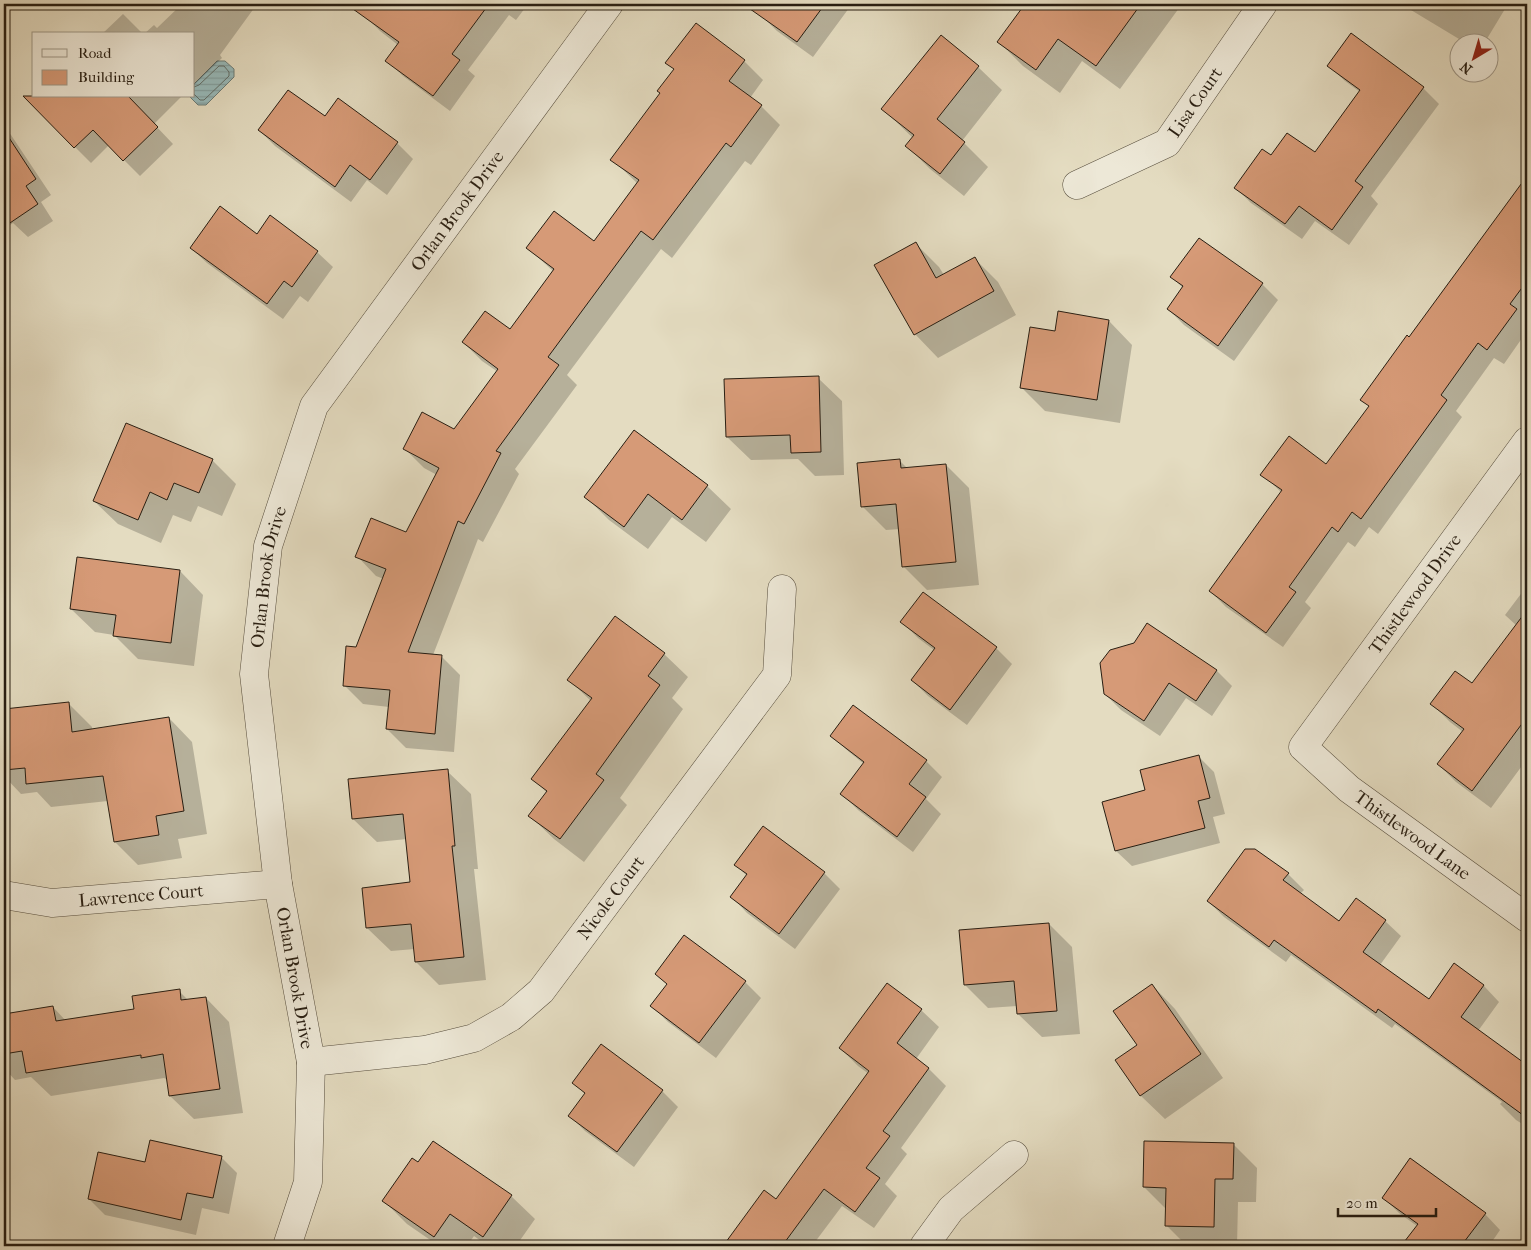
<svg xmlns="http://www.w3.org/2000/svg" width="1531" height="1250" viewBox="0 0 1531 1250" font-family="'IM FELL French Canon',serif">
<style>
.water{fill:url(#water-rules);stroke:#6b7c77}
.shadow{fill:#0003}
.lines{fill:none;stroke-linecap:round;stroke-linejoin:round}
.shore{stroke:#606c66;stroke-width:1}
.building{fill:#d69a77;stroke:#281e12}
.minor-casing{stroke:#574e3e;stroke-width:29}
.minor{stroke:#ede8d7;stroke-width:28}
.labels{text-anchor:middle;stroke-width:5;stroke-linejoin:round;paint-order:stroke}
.street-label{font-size:18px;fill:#281e12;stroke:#ede8d7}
</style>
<defs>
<pattern id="water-rules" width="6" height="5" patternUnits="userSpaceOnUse" patternTransform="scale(1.25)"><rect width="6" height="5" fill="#98baba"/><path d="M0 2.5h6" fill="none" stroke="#839f9f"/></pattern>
</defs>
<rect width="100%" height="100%" fill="#e4dcc1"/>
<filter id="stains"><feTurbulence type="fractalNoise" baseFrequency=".004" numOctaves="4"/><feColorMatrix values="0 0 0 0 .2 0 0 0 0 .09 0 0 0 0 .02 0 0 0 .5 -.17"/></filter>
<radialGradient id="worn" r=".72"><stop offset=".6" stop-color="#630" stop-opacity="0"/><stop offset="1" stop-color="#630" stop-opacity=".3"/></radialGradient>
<path class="water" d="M 217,61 L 225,61 L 234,69 L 234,77 L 206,105 L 198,105 L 189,96 L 194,96 L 194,84 Z"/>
<path class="shadow" d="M 182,4 L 257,4 L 220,55 L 222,58 L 194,85 L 194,34 L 144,34 L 154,25 L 157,28 Z
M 372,4 L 528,4 L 516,20 L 509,15 L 468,70 L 475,76 L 450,111 L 403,76 L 387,60 L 398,45 L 380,31 L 364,15 Z
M 769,4 L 852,4 L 813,57 L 777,31 L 761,15 Z
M 1027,4 L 1182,4 L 1120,89 L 1082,61 L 1060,93 L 1023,66 L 999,42 Z
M 1401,4 L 1508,4 L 1485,42 L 1464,42 Z
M 123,14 L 143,34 L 102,34 Z
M 941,37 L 978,67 L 1002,90 L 962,141 L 988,167 L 964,196 L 930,169 L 907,146 L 913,138 L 883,109 Z
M 744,61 L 763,80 L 750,98 L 761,106 L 780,125 L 751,165 L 745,161 L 672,258 L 661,249 L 567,375 L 577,385 L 515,469 L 519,474 L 483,542 L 478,539 L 433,655 L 441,656 L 460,675 L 454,752 L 406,748 L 387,729 L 389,707 L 363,704 L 344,685 L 384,579 L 376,576 L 357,556 L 407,533 L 437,475 L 424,468 L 405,449 L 455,431 L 498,372 L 482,361 L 463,342 L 510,330 L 554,272 L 528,248 L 594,242 L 638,184 L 612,159 L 661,93 L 675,70 L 667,63 Z
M 1329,66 L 1423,88 L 1439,104 L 1371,196 L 1378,204 L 1349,245 L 1315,221 L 1302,239 L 1251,203 L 1236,188 L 1271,157 L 1315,154 L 1360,92 L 1345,81 Z
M 41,96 L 182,96 L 154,124 L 173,144 L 140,176 L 109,145 L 91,163 L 32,104 Z
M 338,100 L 397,143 L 413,159 L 387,195 L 367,180 L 351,202 L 275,146 L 259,130 L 325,118 Z
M 4,127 L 11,135 L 51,195 L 41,202 L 53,221 L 28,237 L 13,223 L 4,229 Z
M 1527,177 L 1527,318 L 1526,320 L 1527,321 L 1527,331 L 1504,364 L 1494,358 L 1456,411 L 1462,417 L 1378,534 L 1369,527 L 1355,547 L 1348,542 L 1305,602 L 1311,608 L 1283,647 L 1226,607 L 1210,591 L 1282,493 L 1262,474 L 1326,466 L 1370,407 L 1362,399 L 1409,339 Z
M 257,236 L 317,252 L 333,267 L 308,302 L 300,296 L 283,319 L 207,263 L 191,248 Z
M 915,243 L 939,267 L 944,275 L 974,258 L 998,282 L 1016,315 L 938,358 L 915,334 Z
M 1172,277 L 1262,284 L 1278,300 L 1234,361 L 1184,325 L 1168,309 L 1183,288 Z
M 1109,321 L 1132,345 L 1120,423 L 1045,411 L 1021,387 L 1056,332 Z
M 818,378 L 842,401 L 844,475 L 815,476 L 798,459 L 751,460 L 727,437 Z
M 212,460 L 236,484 L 222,516 L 198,506 L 191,522 L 173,515 L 161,543 L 118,524 L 94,501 Z
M 899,460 L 907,468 L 946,465 L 969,488 L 979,585 L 927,590 L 903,566 L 900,529 L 886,530 L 862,506 Z
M 707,486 L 731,509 L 706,542 L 672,517 L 648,549 L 609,520 L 586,497 Z
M 180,571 L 203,595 L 194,666 L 138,659 L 114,635 L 95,632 L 71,609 Z
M 1527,586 L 1527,759 L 1491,808 L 1456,782 L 1438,764 L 1463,732 L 1450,722 L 1432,704 L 1472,685 L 1517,626 L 1505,615 Z
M 902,622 L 996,648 L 1012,664 L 967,725 L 928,696 L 912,680 L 934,650 L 918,638 Z
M 664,654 L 688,677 L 672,698 L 683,709 L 620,798 L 627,805 L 584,862 L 554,839 L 530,816 L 547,793 L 533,778 L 591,701 L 569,680 Z
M 1216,670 L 1232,686 L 1212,716 L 1186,698 L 1160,736 L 1121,710 L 1105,694 Z
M 69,704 L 92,727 L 92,730 L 169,718 L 192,742 L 207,834 L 178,839 L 182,858 L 138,865 L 115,842 L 108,801 L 51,807 L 37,792 L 21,794 L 4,776 L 4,710 Z
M 853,707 L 926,761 L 942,777 L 926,799 L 941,814 L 913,852 L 858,810 L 842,794 L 864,764 L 848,751 L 832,736 Z
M 1198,756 L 1214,772 L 1225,814 L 1213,817 L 1220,843 L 1132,866 L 1116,851 L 1147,791 Z
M 447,771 L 471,794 L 478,869 L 474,869 L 486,980 L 439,985 L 416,962 L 415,949 L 391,951 L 367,928 L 412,883 L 407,839 L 377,842 L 353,819 Z
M 764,828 L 824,873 L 840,889 L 795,949 L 747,913 L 732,897 L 747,876 L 736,865 Z
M 1255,850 L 1288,874 L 1304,890 L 1300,894 L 1340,922 L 1385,921 L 1401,936 L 1380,965 L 1429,1001 L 1455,965 L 1484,986 L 1499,1002 L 1478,1031 L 1527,1067 L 1527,1127 L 1516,1120 L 1500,1104 L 1502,1102 L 1395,1024 L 1392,1028 L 1291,955 L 1286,962 L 1224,917 L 1208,901 Z
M 1049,924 L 1072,947 L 1080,1034 L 1042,1037 L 1018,1014 L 1017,1006 L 988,1008 L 965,985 Z
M 657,974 L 745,982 L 761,998 L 716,1058 L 668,1022 L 652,1006 L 668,985 Z
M 1152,985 L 1175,1009 L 1223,1078 L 1165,1119 L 1141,1096 L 1117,1060 L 1139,1045 Z
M 179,991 L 189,1001 L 206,998 L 229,1022 L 243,1113 L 194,1119 L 170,1096 L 168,1080 L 164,1078 L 51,1096 L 31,1077 L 15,1080 L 4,1068 L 4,1015 L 53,1007 L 66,1021 L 135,1010 Z
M 921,1010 L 939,1027 L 916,1059 L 929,1069 L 946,1086 L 901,1148 L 907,1154 L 885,1184 L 897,1196 L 874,1228 L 842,1206 L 812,1246 L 725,1246 L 765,1192 L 776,1200 L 869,1074 L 858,1066 L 840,1048 Z
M 601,1046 L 662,1091 L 678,1107 L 634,1167 L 585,1131 L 569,1115 L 585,1094 L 574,1083 Z
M 1234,1145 L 1257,1168 L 1256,1202 L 1238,1202 L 1237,1246 L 1187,1246 L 1166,1225 L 1166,1209 L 1144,1187 Z
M 221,1157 L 237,1173 L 229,1214 L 202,1208 L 196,1235 L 105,1215 L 89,1199 L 146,1163 Z
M 418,1164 L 511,1196 L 535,1219 L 516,1246 L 488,1246 L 474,1236 L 467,1246 L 439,1246 L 407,1224 L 384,1201 Z
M 1383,1197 L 1485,1214 L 1500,1230 L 1489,1246 L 1402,1246 L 1417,1226 L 1399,1213 Z"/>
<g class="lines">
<path class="shore" d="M 194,87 L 199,85 L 219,66 L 224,66 L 229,72 L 229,76 L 204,100 L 200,100 L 194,94"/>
</g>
<path class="building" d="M 346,4 L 489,4 L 452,54 L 460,60 L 433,96 L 385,61 L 399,42 Z
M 743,4 L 825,4 L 797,42 Z
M 1025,4 L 1141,4 L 1096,66 L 1058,39 L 1036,70 L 997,42 Z
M 696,23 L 745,60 L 729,81 L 762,105 L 731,147 L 726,143 L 653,240 L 641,231 L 548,357 L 559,365 L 496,451 L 501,453 L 464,524 L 458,521 L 408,652 L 442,655 L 435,734 L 386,729 L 390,690 L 343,686 L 346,646 L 356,647 L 386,569 L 355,557 L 371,518 L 406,532 L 439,468 L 403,449 L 422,412 L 454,429 L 498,369 L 462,342 L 485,311 L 510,329 L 554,269 L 526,248 L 554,211 L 594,241 L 639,180 L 610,160 L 660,93 L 657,91 L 674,69 L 665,63 Z
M 1351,33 L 1424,87 L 1355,181 L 1363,187 L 1332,230 L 1299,206 L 1285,224 L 1234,188 L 1262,149 L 1271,155 L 1287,133 L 1315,152 L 1360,90 L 1327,66 Z
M 941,35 L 979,66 L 937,119 L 965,142 L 940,174 L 905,146 L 914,135 L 881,109 Z
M 288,90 L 325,116 L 338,98 L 398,142 L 370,180 L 350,165 L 335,187 L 258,130 Z
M 23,96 L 128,96 L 158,127 L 123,161 L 93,130 L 74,148 Z
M 4,130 L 36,179 L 26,186 L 38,204 L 4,227 Z
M 1527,176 L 1527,281 L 1510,304 L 1517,309 L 1487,350 L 1478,343 L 1441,395 L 1447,400 L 1361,519 L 1352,512 L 1338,532 L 1332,527 L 1289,587 L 1296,592 L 1266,633 L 1209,591 L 1282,490 L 1260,475 L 1289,436 L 1326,464 L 1369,406 L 1360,400 L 1407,335 L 1409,337 Z
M 220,206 L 257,234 L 270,215 L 318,251 L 292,287 L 284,281 L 267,304 L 190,248 Z
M 1199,238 L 1263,283 L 1218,346 L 1167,309 L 1183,286 L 1170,277 Z
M 916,242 L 936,278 L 975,257 L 994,291 L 914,335 L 874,265 Z
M 1058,311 L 1109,320 L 1097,400 L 1020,388 L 1030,327 L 1055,331 Z
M 819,376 L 821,452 L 791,453 L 790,435 L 726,437 L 724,379 Z
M 126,423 L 213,459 L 199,493 L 174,483 L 167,500 L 150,492 L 138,520 L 93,501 Z
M 634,430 L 708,485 L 682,520 L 648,494 L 624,527 L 584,497 Z
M 900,459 L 901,468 L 946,464 L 956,562 L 902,567 L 896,504 L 861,507 L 857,463 Z
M 77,557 L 180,570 L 171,643 L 113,636 L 116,615 L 70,609 Z
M 923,592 L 997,647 L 950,710 L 911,680 L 935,648 L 900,622 Z
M 1527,610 L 1527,717 L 1472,791 L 1437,764 L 1464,729 L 1430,704 L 1455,671 L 1472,683 Z
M 615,616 L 665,653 L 648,676 L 660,685 L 596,774 L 604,780 L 560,839 L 528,816 L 547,791 L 531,779 L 592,698 L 567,680 Z
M 1147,623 L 1217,670 L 1196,701 L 1169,683 L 1144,721 L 1104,694 L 1100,663 L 1110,650 L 1134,643 Z
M 69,702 L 72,732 L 169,717 L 184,811 L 156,816 L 159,835 L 114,842 L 103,776 L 26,784 L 25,768 L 4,770 L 4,709 Z
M 853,705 L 927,760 L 909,784 L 926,797 L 897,837 L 840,794 L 864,762 L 830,736 Z
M 1199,755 L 1210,798 L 1198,801 L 1205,828 L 1115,851 L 1102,802 L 1145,790 L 1140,770 Z
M 448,769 L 455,846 L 452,846 L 464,957 L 415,962 L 411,924 L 366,928 L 362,888 L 410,882 L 403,814 L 352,819 L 348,779 Z
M 763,826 L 825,872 L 779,934 L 730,897 L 747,874 L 734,865 Z
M 1245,849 L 1255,849 L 1289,873 L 1283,880 L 1339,921 L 1356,898 L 1386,920 L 1363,952 L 1429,999 L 1454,963 L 1484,985 L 1461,1017 L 1527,1065 L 1527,1118 L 1378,1009 L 1376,1013 L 1274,940 L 1269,947 L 1207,901 Z
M 1049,923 L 1057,1011 L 1017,1014 L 1014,981 L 964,985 L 959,930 Z
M 684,935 L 746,981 L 699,1043 L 650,1006 L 667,984 L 655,974 Z
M 887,983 L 922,1009 L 897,1043 L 929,1068 L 883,1131 L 890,1136 L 866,1168 L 880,1178 L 855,1212 L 824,1189 L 782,1246 L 723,1246 L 764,1190 L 776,1199 L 869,1071 L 839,1048 Z
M 1152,984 L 1201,1054 L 1140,1096 L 1115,1060 L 1137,1045 L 1113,1011 Z
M 180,989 L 181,1000 L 206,997 L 220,1089 L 169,1096 L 163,1054 L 141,1058 L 141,1055 L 26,1073 L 22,1051 L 4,1054 L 4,1014 L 53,1006 L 56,1021 L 134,1009 L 132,996 Z
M 601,1044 L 663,1090 L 617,1152 L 568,1116 L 585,1093 L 572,1083 Z
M 150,1140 L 222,1156 L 213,1198 L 187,1193 L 181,1220 L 88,1199 L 98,1152 L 145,1162 Z
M 433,1141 L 512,1195 L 483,1237 L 450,1214 L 434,1237 L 382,1201 L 412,1158 L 418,1162 Z
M 1144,1141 L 1234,1143 L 1233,1179 L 1215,1179 L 1214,1227 L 1165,1226 L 1166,1188 L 1143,1187 Z
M 1410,1158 L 1486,1213 L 1461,1246 L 1401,1246 L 1418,1224 L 1382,1198 Z"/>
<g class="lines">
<g class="minor-casing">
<g id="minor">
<path id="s1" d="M 1077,185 L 1167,143 L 1263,4"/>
<path id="s2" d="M 1527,441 L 1303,747 L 1349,789 L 1527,918"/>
<path id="s3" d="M 4,895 L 52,903 L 278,884"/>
<path id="s4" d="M 311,1062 L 425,1050 L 474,1038 L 511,1017 L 541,991 L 777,675 L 782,589"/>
<path id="s5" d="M 287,1246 L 308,1182 L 311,1062 L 278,884 L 254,674 L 268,546 L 314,406 L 609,4"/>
<path d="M 924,1246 L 951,1209 L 1014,1155"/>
</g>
</g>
<use href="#minor" class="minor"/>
</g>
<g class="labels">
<g class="street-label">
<text dy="6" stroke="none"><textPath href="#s1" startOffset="149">Lisa Court</textPath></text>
<text dy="6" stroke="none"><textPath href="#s5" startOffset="1098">Orlan Brook Drive</textPath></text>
<text dy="6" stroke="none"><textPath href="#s5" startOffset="678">Orlan Brook Drive</textPath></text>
<text transform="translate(1415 594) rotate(-54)" y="6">Thistlewood Drive</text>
<text dy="6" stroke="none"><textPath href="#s2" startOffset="520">Thistlewood Lane</textPath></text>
<text dy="6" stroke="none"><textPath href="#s3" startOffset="138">Lawrence Court</textPath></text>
<text dy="6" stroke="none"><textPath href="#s4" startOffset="364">Nicole Court</textPath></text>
<text transform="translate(295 978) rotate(80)" y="6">Orlan Brook Drive</text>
</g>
</g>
<rect width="1531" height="1250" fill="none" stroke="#e4dcc1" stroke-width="20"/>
<rect x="5" y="5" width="1521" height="1240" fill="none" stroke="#281e12" stroke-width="2.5"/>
<rect x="10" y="10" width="1511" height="1230" fill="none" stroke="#281e12"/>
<rect x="32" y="32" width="162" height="65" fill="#ede8d7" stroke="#9e9788"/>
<rect x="42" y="49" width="25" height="8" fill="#ede8d7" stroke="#9e9788"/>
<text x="78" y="58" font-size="15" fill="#281e12">Road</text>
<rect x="42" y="70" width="25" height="15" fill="#d69a77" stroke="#9e9788"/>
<text x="78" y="82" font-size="15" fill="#281e12">Building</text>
<g transform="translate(1474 58) rotate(218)"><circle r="24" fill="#ede8d7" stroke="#9e9788"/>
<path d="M0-4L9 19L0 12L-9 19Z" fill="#8f2418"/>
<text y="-8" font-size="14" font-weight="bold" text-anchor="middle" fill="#281e12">N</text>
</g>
<path d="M1338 1208v8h98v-8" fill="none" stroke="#281e12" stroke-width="2.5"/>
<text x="1346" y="1208" font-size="15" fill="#281e12" stroke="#ede8d7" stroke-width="4" paint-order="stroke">20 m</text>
<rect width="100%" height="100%" filter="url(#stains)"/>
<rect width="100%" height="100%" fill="url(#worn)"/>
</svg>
